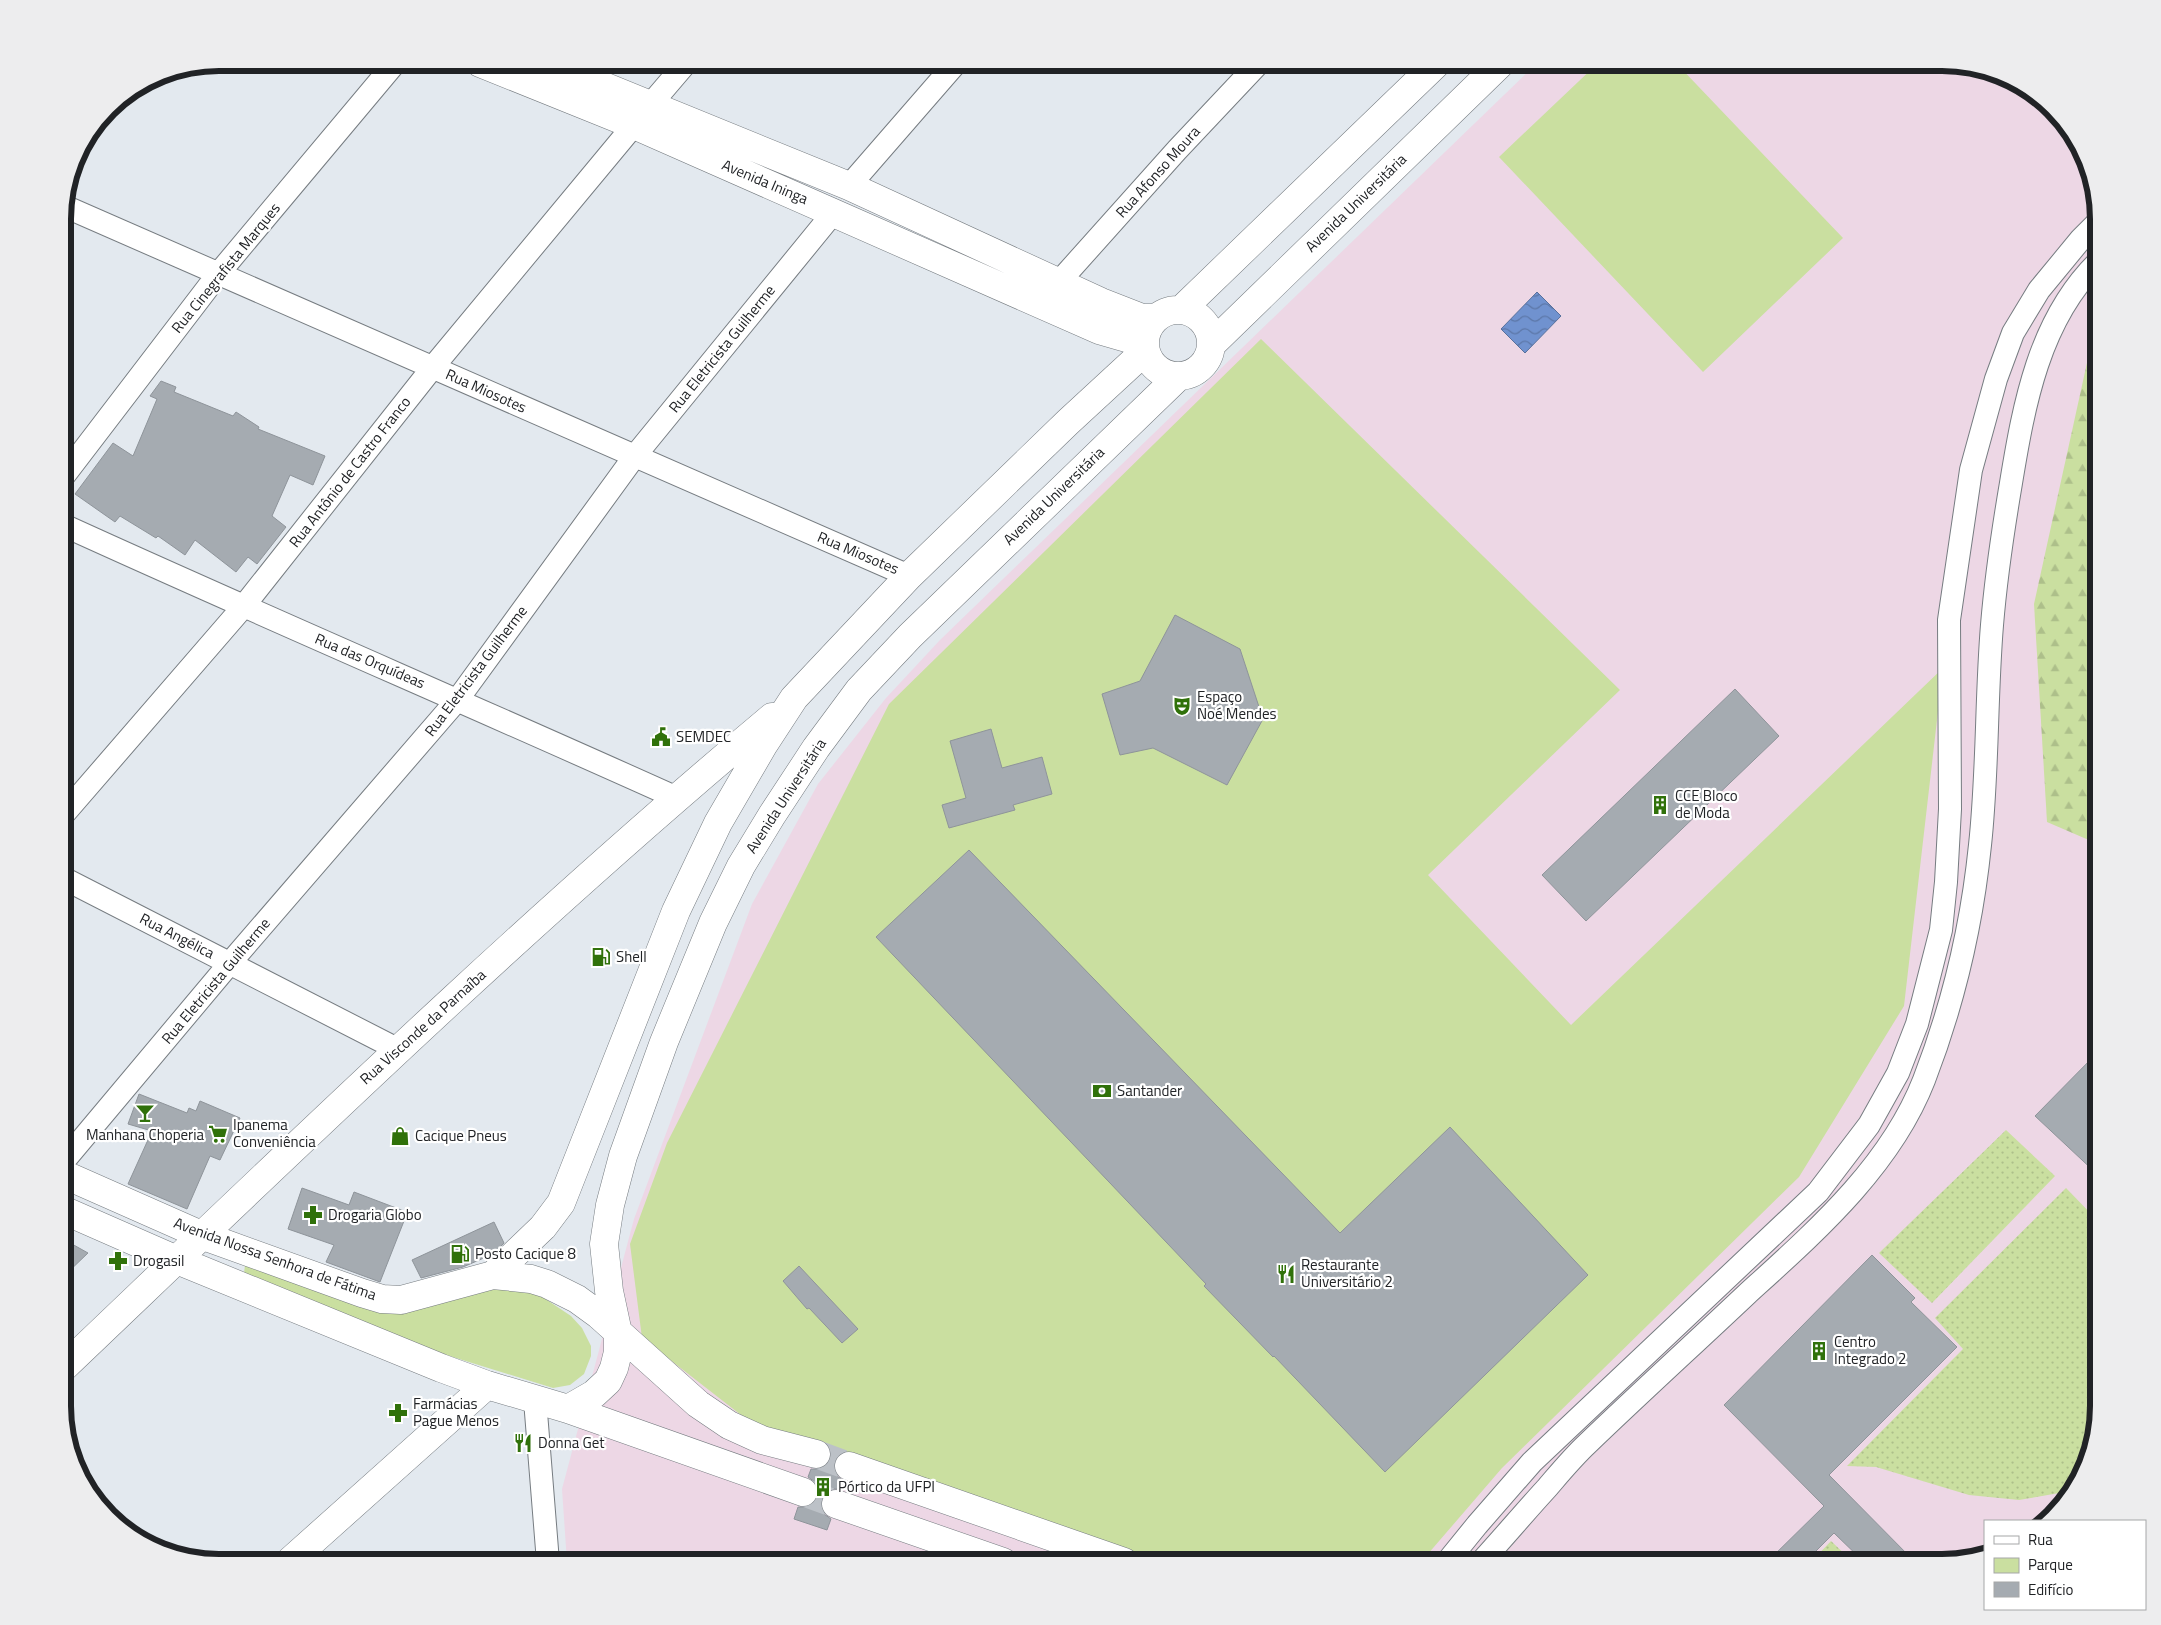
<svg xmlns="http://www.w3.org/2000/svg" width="2161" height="1625" viewBox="0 0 2161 1625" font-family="'Titillium Web',sans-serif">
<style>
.education{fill:#edd7e5}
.grass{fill:url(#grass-dots)}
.forest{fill:url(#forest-firs)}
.park{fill:#cadfa0}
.water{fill:url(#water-waves);stroke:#58719c}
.building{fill:#a5abb1;stroke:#8e949a}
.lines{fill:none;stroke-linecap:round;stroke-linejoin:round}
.major-tunnel{stroke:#bcc1c7;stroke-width:28;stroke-dasharray:28 14;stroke-linecap:butt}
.minor-casing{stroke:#767c81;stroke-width:24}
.major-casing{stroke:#767c81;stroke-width:29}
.minor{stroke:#fff;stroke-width:22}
.major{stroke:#fff;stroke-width:28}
.labels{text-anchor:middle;stroke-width:4.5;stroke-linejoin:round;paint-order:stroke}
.street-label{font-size:15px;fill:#212326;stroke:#fff}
.poi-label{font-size:15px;fill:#212326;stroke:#fff;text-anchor:start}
.rim{fill:none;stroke:#212326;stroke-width:6}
</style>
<defs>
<pattern id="grass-dots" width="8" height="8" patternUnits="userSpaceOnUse" patternTransform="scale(1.25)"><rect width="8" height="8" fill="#cadfa0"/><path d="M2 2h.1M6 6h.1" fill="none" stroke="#adbf8a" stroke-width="1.8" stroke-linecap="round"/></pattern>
<pattern id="forest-firs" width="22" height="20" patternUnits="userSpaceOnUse" patternTransform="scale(1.25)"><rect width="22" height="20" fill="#cadfa0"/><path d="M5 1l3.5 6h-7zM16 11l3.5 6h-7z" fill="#adbf8a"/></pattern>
<pattern id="water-waves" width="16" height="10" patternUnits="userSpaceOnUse" patternTransform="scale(1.25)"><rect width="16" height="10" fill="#7092cf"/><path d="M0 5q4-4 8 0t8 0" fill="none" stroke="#5c77a8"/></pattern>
</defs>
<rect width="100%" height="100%" fill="#e3e9ef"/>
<path class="education" d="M 1537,63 L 1942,63 L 1992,71 L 2037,95 L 2082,150 L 2098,219 L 2098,1406 L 2090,1456 L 2066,1501 L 2041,1521 L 1985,1521 L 1985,1552 L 1941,1562 L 567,1562 L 562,1489 L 634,1219 L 752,904 L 818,784 L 886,698 L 940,640 Z"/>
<path class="grass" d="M 2006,1130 L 2055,1176 L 1932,1303 L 1879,1253 Z
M 2066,1188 L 2098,1221 L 2098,1406 L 2090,1456 L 2073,1488 L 2065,1492 L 2019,1500 L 1969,1495 L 1876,1467 L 1847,1466 L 1963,1349 L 1935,1318 Z
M 1831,1541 L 1853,1562 L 1811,1562 Z"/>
<path class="forest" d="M 2098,333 L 2098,844 L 2047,822 L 2034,604 L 2092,340 Z"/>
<path class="park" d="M 1598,63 L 1676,63 L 1843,238 L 1703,372 L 1499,157 Z
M 1261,339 L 1620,690 L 1428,875 L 1571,1025 L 1943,668 L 1904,1006 L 1799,1177 L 1502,1468 L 1421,1562 L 1142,1562 L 1016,1521 L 750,1422 L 642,1338 L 630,1244 L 667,1143 L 889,704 Z
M 245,1265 L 432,1305 L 469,1295 L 486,1286 L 530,1292 L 544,1298 L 571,1316 L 582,1328 L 591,1346 L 591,1356 L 584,1374 L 570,1385 L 553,1388 L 414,1345 L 244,1273 Z"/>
<path class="water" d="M 1537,292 L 1561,316 L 1525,353 L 1501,329 Z"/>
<path class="building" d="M 161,381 L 176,387 L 174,392 L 233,416 L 236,412 L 259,427 L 258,429 L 325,456 L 313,485 L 290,475 L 272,516 L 286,527 L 257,564 L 248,557 L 236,572 L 195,540 L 185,555 L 158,536 L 156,538 L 120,516 L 115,522 L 75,494 L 113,443 L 133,456 L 157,399 L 150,396 Z
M 1175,615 L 1240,649 L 1263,719 L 1227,785 L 1153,748 L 1120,755 L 1102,694 L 1140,681 Z
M 1735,689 L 1779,736 L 1586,921 L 1542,875 Z
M 991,729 L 1002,768 L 1042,757 L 1052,794 L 1013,805 L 1015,810 L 949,828 L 942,805 L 966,798 L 950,741 Z
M 969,850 L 1340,1233 L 1450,1127 L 1588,1275 L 1385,1472 L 1274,1356 L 1273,1357 L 1204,1286 L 1206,1284 L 876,937 Z
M 2098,1052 L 2098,1175 L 2035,1116 Z
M 139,1094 L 187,1113 L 189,1108 L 196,1111 L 200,1101 L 240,1118 L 220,1160 L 210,1156 L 187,1209 L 128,1184 L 152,1131 L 128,1124 Z
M 302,1188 L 349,1205 L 354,1192 L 404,1211 L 401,1219 L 404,1221 L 380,1282 L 326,1262 L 334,1245 L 288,1229 Z
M 494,1222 L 504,1243 L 493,1254 L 463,1267 L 421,1278 L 412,1260 Z
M 63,1239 L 88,1253 L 63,1277 Z
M 1872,1255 L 1915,1298 L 1911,1302 L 1957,1347 L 1829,1475 L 1915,1562 L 1864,1562 L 1834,1533 L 1805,1562 L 1767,1562 L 1824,1506 L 1724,1405 Z
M 799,1266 L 858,1329 L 842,1343 L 809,1308 L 807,1309 L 783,1281 Z
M 829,1447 L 844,1452 L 838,1455 L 834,1460 L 834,1468 L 837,1476 L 844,1481 L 841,1489 L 834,1489 L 826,1492 L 821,1499 L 821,1506 L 824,1514 L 831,1519 L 827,1530 L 794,1519 L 798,1507 L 806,1507 L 813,1504 L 818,1498 L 818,1489 L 815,1482 L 808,1477 L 811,1469 L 820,1469 L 827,1465 L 831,1457 Z"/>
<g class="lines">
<path class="major-tunnel" d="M 816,1454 L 849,1466
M 803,1492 L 836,1504"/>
<g class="minor-casing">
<path id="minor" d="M 651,104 L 686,63
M 849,186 L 956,63
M 64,206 L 909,576
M 1058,283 L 1177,150 L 1259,63
M 63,477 L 219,273 L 395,63
M 63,525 C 267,618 473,706 677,798
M 63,815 L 243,607 L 433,367 L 634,125
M 63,878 L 397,1049
M 63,1162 L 230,963 L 458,699 L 634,457 L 834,212
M 535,1400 L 548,1562
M 1447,1562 L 1477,1525 L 1532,1462 L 1818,1192 L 1869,1125 L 1898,1073 L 1917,1024 L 1941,930 L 1946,882 L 1950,809 L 1949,620 L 1971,470 L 1996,379 L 2013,333 L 2039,290 L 2081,239 L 2098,222
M 1481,1562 C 1503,1538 1524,1513 1546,1489 C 1559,1474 1572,1458 1587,1444 C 1640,1393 1694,1344 1747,1294 C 1815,1232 1890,1167 1924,1080 C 1953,1005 1972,924 1980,845 C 1988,772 1986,698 1992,625 C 1996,577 2003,530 2011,483 C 2024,404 2039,320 2098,262"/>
</g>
<g class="major-casing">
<path id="major" d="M 480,63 L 634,125 L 1099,330 L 1144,343
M 547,63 L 849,186 L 1101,302 L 1142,318 L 1156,318
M1145 343a33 33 0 1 1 66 0a33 33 0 1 1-66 0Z
M 1181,310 L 1437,63
M 1211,345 L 1501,63
M 63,1174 L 201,1235 L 362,1293 L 382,1299 L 401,1300 L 493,1275 L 531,1279 L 547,1284 L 577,1299 L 599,1315 L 698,1404 L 729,1425 L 762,1440 L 816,1454
M 63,1210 L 177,1260 L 441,1368 L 487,1385 L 568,1409 L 803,1492
M 493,1275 L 543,1227 L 561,1203 L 676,911 L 718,823 L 764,744 L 794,698 L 909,576 L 1068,422 L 1145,351
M 63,1368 C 295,1147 526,923 772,717
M 568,1409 L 594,1394 L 608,1381 L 614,1368 L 618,1352 L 618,1333 L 609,1291 L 604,1244 L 610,1205 L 623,1156 L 664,1042 L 713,923 L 741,866 L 772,815 L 816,748 L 859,690 L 910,636 L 1178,377
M 849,1466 L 1124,1562
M 836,1504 L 1003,1562
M 289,1562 L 487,1385"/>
</g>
<use href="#minor" class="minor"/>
<use href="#major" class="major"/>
</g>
<defs>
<g id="theatre-bare" transform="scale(1.5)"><path d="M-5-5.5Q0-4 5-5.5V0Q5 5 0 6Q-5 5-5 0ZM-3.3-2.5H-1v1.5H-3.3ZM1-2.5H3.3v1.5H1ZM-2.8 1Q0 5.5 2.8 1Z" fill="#30710a" stroke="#fff" stroke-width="2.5" paint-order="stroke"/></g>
<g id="civic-bare" transform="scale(1.5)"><path d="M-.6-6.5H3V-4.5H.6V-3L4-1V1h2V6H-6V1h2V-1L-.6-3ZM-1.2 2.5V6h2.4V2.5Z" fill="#30710a" stroke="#fff" stroke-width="2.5" paint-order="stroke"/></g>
<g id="building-bare" transform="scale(1.5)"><path d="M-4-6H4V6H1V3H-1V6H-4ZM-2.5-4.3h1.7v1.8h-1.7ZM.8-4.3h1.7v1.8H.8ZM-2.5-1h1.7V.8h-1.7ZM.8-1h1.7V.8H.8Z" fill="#30710a" stroke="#fff" stroke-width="2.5" paint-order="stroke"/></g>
<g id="fuel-bare" transform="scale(1.5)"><path d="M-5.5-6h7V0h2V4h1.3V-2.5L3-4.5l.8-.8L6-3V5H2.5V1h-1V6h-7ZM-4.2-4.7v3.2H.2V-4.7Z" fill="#30710a" stroke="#fff" stroke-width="2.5" paint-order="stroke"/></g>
<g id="bank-bare" transform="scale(1.5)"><path d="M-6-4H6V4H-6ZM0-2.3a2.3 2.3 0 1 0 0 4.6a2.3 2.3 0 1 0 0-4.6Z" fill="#30710a" stroke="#fff" stroke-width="2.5" paint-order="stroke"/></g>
<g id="bar-bare" transform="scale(1.5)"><path d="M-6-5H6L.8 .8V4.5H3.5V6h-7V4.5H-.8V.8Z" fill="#30710a" stroke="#fff" stroke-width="2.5" paint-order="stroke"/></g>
<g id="supermarket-bare" transform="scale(1.5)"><path d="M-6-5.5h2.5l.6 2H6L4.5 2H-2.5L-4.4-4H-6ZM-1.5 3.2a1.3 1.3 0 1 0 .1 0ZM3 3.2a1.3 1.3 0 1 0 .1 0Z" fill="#30710a" stroke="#fff" stroke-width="2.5" paint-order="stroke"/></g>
<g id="shop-bare" transform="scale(1.5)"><path d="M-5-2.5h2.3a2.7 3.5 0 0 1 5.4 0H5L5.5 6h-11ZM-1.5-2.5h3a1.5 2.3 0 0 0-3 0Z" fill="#30710a" stroke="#fff" stroke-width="2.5" paint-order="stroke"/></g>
<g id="pharmacy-bare" transform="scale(1.5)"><path d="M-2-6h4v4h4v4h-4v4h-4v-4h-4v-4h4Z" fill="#30710a" stroke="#fff" stroke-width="2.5" paint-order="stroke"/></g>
<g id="restaurant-bare" transform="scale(1.5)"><path d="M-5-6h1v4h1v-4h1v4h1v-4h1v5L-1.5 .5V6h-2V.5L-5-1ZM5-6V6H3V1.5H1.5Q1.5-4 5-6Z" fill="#30710a" stroke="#fff" stroke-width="2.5" paint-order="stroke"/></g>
</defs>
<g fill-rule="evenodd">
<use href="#theatre-bare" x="1182" y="706"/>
<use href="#civic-bare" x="661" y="737"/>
<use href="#building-bare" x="1660" y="805"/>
<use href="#fuel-bare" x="601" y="957"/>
<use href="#bank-bare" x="1102" y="1091"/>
<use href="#bar-bare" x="145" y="1113"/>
<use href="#supermarket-bare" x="218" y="1134"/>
<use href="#shop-bare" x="400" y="1136"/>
<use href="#pharmacy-bare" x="313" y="1215"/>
<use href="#fuel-bare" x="460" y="1254"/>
<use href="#pharmacy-bare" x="118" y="1261"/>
<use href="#restaurant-bare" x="1286" y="1274"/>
<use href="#building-bare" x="1819" y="1351"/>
<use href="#pharmacy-bare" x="398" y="1413"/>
<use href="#restaurant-bare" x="523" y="1443"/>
<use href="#building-bare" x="823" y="1487"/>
</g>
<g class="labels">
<g class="street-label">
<text transform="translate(1158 172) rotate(-48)" y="5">Rua Afonso Moura</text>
<text transform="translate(765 182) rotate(23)" y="5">Avenida Ininga</text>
<text transform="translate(1356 203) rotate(-44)" y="5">Avenida Universitária</text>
<text transform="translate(226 268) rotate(-51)" y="5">Rua Cinegrafista Marques</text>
<text transform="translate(722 349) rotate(-51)" y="5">Rua Eletricista Guilherme</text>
<text transform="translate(486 391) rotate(24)" y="5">Rua Miosotes</text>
<text transform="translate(350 472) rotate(-52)" y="5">Rua Antônio de Castro Franco</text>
<text transform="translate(1054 496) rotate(-44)" y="5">Avenida Universitária</text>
<text transform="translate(858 553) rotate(23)" y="5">Rua Miosotes</text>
<text transform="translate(370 661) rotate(23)" y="5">Rua das Orquídeas</text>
<text transform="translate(476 671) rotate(-53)" y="5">Rua Eletricista Guilherme</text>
<text transform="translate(786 796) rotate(-57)" y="5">Avenida Universitária</text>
<text transform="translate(177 936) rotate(27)" y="5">Rua Angélica</text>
<text transform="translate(216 981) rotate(-50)" y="5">Rua Eletricista Guilherme</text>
<text transform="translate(423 1027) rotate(-42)" y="5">Rua Visconde da Parnaíba</text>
<text transform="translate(275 1259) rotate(20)" y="5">Avenida Nossa Senhora de Fátima</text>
</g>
<g class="poi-label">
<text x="1197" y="702">Espaço<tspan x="1197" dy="17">Noé Mendes</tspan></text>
<text x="676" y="742">SEMDEC</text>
<text x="1675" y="801">CCE Bloco<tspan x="1675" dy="17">de Moda</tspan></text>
<text x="616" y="962">Shell</text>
<text x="1117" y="1096">Santander</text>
<text x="233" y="1130">Ipanema<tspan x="233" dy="17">Conveniência</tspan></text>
<text x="145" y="1140" text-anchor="middle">Manhana Choperia</text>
<text x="415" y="1141">Cacique Pneus</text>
<text x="328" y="1220">Drogaria Globo</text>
<text x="475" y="1259">Posto Cacique 8</text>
<text x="133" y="1266">Drogasil</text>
<text x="1301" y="1270">Restaurante<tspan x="1301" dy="17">Universitário 2</tspan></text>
<text x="1834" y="1347">Centro<tspan x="1834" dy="17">Integrado 2</tspan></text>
<text x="413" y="1409">Farmácias<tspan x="413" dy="17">Pague Menos</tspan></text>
<text x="538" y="1448">Donna Get</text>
<text x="838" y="1492">Pórtico da UFPI</text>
</g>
</g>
<path d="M0 0H2161V1625H0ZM219 71H1942A148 148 0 0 1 2090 219V1406A148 148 0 0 1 1942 1554H219A148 148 0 0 1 71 1406V219A148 148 0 0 1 219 71Z" fill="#ededee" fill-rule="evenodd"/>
<path class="rim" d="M219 71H1942A148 148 0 0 1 2090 219V1406A148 148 0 0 1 1942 1554H219A148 148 0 0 1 71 1406V219A148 148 0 0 1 219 71Z"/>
<rect x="1984" y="1520" width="162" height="90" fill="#ffffff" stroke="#a6a7a8"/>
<rect x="1994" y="1536" width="25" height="8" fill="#ffffff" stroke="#a6a7a8"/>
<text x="2028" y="1545" font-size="15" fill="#212326">Rua</text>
<rect x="1994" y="1558" width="25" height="15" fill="#cadfa0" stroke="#a6a7a8"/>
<text x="2028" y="1570" font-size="15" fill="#212326">Parque</text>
<rect x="1994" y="1582" width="25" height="15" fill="#a5abb1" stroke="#a6a7a8"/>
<text x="2028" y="1595" font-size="15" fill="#212326">Edifício</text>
</svg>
